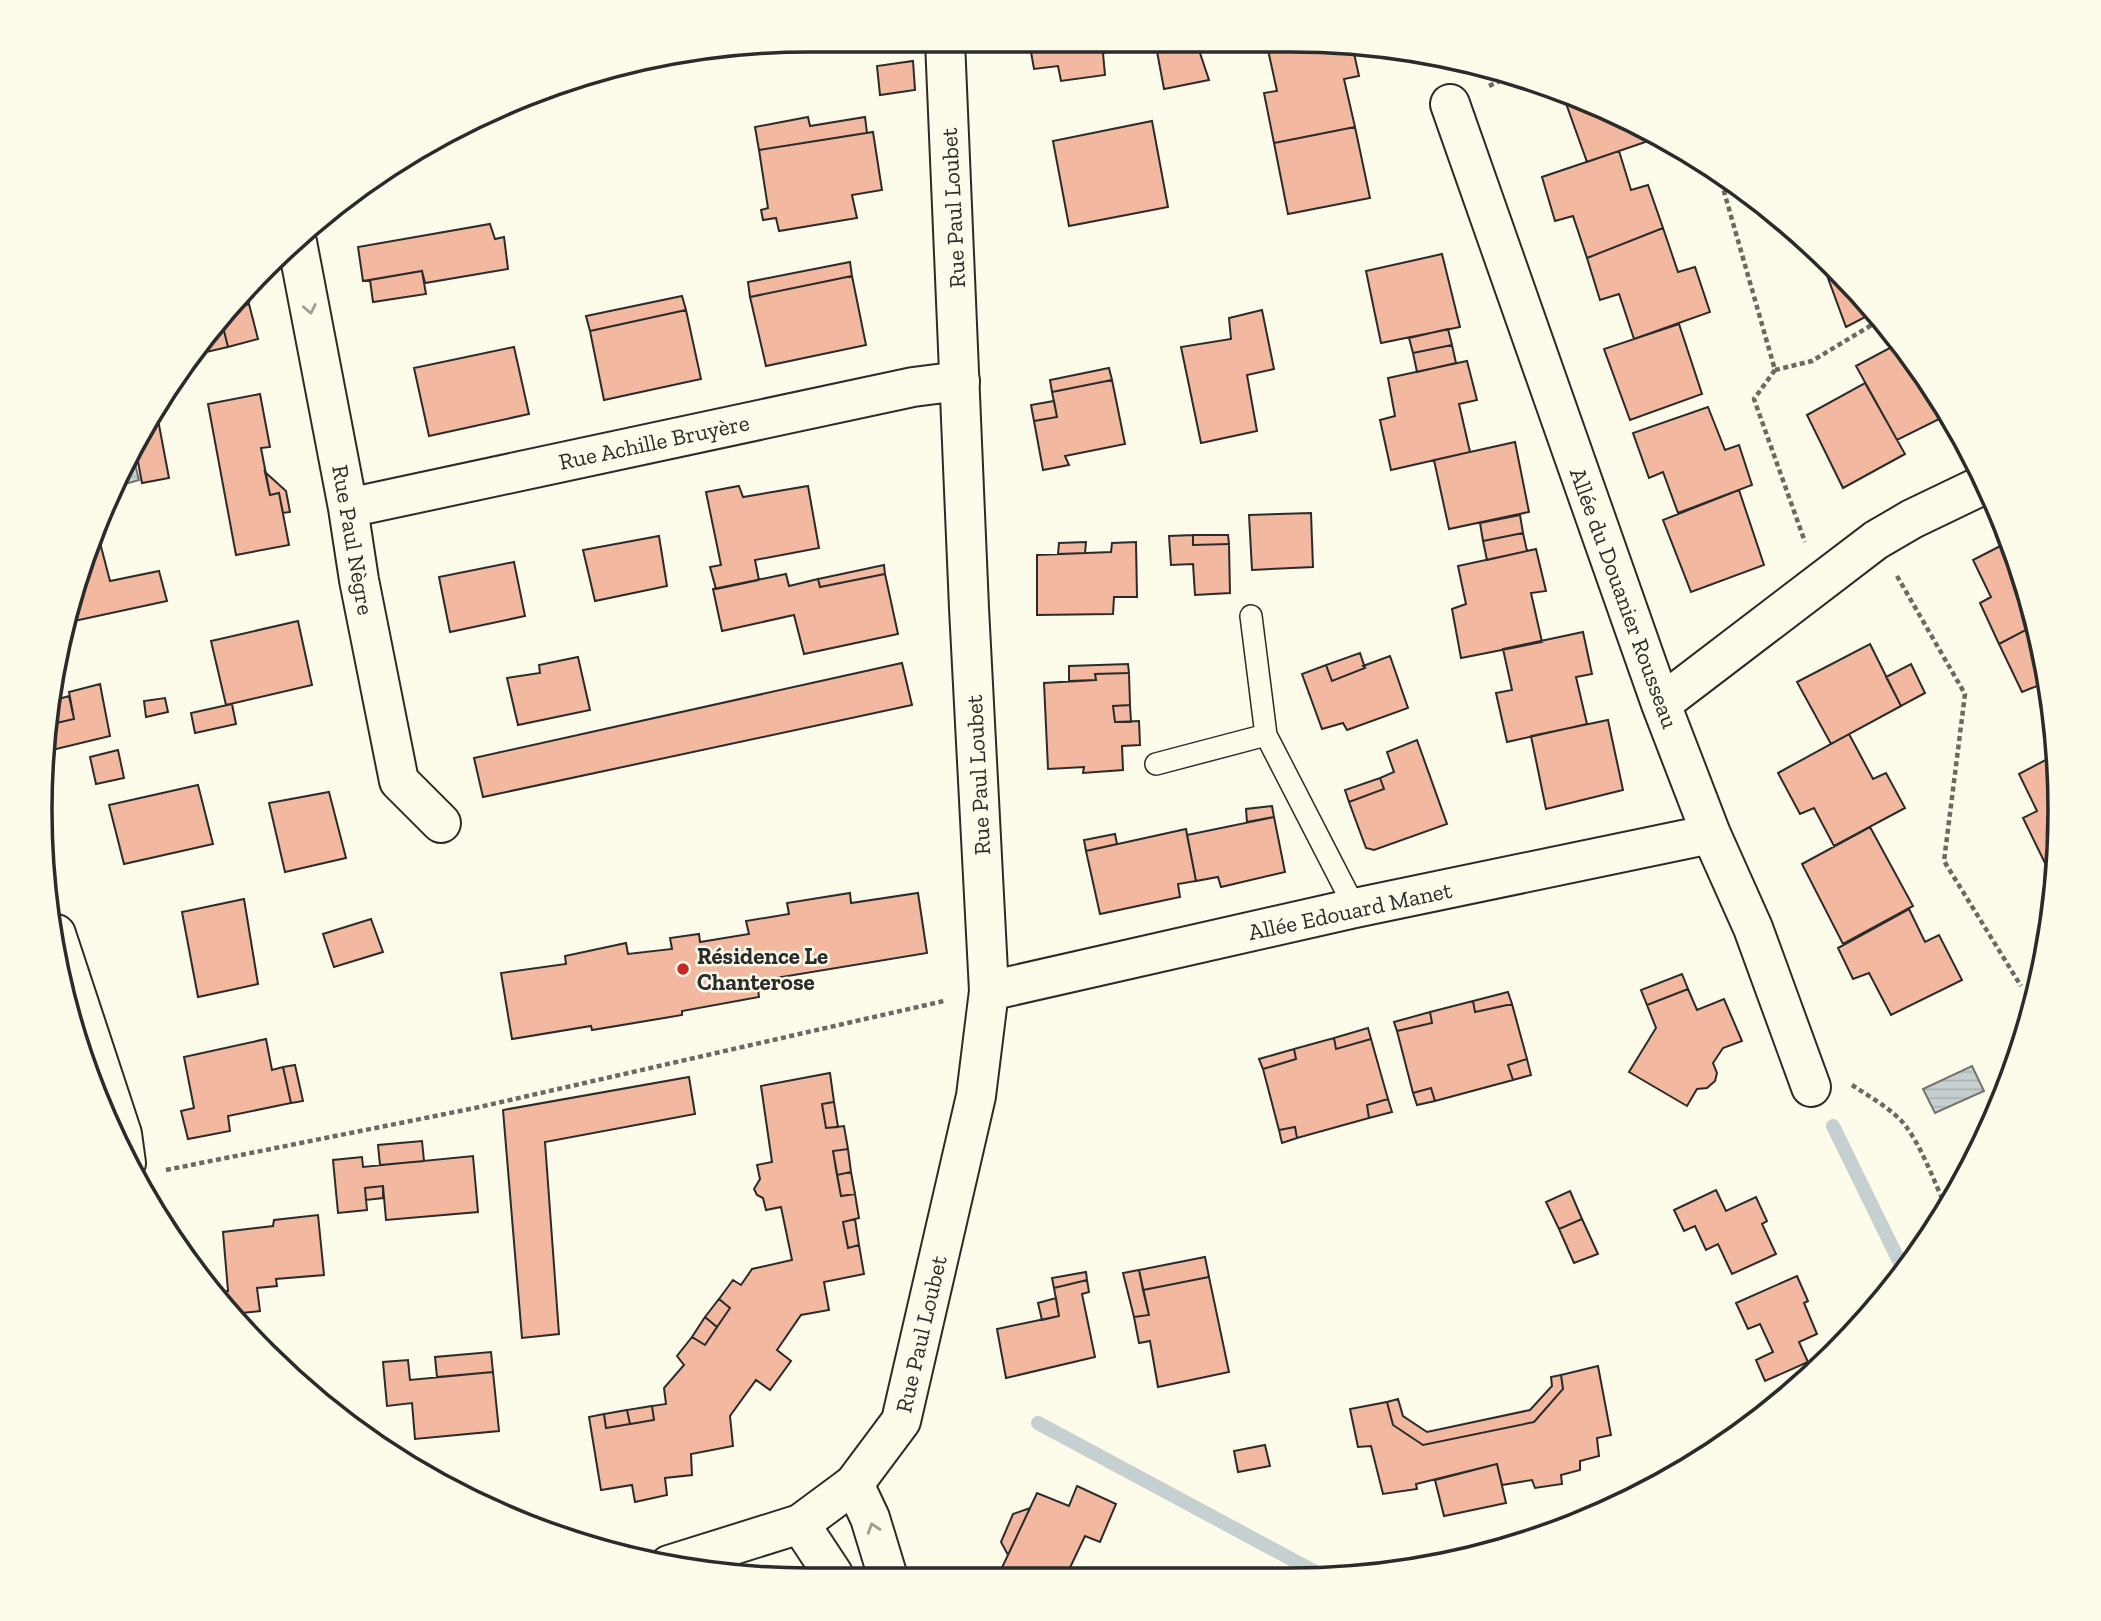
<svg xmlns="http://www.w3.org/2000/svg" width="2101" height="1621" viewBox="0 0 2101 1621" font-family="'Zilla Slab',serif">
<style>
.water{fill:url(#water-rules);stroke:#74746e;stroke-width:2}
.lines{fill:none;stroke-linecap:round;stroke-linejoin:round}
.stream{stroke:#c7d0d0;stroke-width:14}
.building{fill:#f2b8a0;stroke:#2b2b2b;stroke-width:2}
.service-casing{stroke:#2b2b2b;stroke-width:24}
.minor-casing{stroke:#2b2b2b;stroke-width:42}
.tertiary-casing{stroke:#2b2b2b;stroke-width:42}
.path{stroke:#6a6964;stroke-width:4.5;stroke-dasharray:5 3.5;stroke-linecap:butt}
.service{stroke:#fdfbea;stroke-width:21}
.minor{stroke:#fdfbea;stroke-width:38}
.tertiary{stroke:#fdfbea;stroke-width:38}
.oneway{stroke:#9e9d94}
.poi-dot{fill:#c62828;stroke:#fdfbea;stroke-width:2.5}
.labels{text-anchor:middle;stroke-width:5;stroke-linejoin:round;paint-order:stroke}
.street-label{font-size:23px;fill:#2b2b2b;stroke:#fdfbea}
.poi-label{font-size:23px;font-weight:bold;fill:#2b2b2b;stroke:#fdfbea;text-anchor:start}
.rim{fill:none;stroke:#2b2b2b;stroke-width:3.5}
</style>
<defs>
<pattern id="water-rules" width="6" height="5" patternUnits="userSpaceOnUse" patternTransform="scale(1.75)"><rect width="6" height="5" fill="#c7d0d0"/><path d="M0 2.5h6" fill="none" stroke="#abb3b3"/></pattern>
</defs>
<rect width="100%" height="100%" fill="#fdfbea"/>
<path class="water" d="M 132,452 L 139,480 L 118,486 Z
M 1972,1066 L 1984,1091 L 1935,1113 L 1923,1089 Z"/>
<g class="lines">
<path class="stream" d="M 1833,1126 L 1904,1271
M 1038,1423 L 1319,1574"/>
</g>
<path class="building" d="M 1029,41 L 1146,41 L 1147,45 L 1103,53 L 1105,75 L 1061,81 L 1058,66 L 1034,69 Z
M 1179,41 L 1196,41 L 1209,80 L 1164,89 L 1156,46 Z
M 1267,42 L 1314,42 L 1268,50 Z
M 1314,42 L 1352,44 L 1359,76 L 1344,79 L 1355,127 L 1274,143 L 1264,93 L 1277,91 L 1268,50 Z
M 913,61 L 915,90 L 880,95 L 877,66 Z
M 1568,94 L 1632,120 L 1660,137 L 1587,162 L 1563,95 Z
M 808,117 L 810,126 L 865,117 L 867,133 L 759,150 L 755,127 Z
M 1152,121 L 1168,207 L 1069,226 L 1053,141 Z
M 1355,127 L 1370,198 L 1288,214 L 1274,143 Z
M 873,132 L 882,190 L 852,195 L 857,218 L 779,231 L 776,218 L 763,220 L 761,210 L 768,208 L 759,150 Z
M 1619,151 L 1631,190 L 1648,185 L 1663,228 L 1587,258 L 1573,216 L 1555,221 L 1542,177 Z
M 490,224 L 495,239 L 504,237 L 508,269 L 425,283 L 422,271 L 363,281 L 358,247 Z
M 1663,228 L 1678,272 L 1695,267 L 1710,312 L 1634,339 L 1619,294 L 1600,300 L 1587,258 Z
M 1818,251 L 1835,266 L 1873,313 L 1846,327 Z
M 1442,254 L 1460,327 L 1381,343 L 1366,271 Z
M 850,262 L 852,276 L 750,297 L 748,282 Z
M 422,271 L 426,294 L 373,302 L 370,280 Z
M 852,276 L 866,345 L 766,366 L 750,297 Z
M 246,291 L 249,304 L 233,309 Z
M 682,296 L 686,310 L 590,331 L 586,316 Z
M 249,304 L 258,339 L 228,347 L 222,323 L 233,309 Z
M 686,310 L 701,379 L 604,400 L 590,331 Z
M 1262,310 L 1274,369 L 1247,375 L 1257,431 L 1201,443 L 1181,347 L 1231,339 L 1229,318 Z
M 222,323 L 228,347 L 198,354 Z
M 1679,324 L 1702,394 L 1630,420 L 1604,349 Z
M 1448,329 L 1452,345 L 1413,353 L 1409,338 Z
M 1899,343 L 1931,383 L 1954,426 L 1950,428 L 1943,417 L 1897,440 L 1856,366 Z
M 1452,345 L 1456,363 L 1417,372 L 1413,353 Z
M 514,347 L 529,414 L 429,436 L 414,368 Z
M 1467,361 L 1477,400 L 1459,404 L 1470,452 L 1391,470 L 1380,420 L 1395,416 L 1388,378 Z
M 1109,368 L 1112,380 L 1052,392 L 1050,380 Z
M 1112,380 L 1125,444 L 1065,456 L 1069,465 L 1043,470 L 1034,421 L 1057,417 L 1052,392 Z
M 1865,383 L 1905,454 L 1843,488 L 1807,415 Z
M 260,394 L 270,447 L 261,448 L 270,495 L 279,493 L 289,545 L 236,555 L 208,404 Z
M 1054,401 L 1057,417 L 1034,421 L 1031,405 Z
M 1708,407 L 1725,450 L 1739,445 L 1752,485 L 1678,513 L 1663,472 L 1649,478 L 1633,433 Z
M 156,409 L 169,478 L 142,483 L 135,446 L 143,426 Z
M 1515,442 L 1529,512 L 1449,529 L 1434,460 Z
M 265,472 L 286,491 L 290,512 L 283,513 L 279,493 L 270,495 Z
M 739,486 L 743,497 L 808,486 L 819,548 L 755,560 L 759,580 L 716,589 L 710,567 L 721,565 L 706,492 Z
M 1739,490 L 1764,565 L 1691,592 L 1663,520 Z
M 1311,513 L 1313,567 L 1252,570 L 1249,515 Z
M 1520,515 L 1523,533 L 1483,541 L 1480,523 Z
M 1523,533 L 1527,551 L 1487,560 L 1483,541 Z
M 98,535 L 110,581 L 159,571 L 167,601 L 65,623 L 66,612 Z
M 1193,535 L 1193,545 L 1229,544 L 1230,593 L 1195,595 L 1193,564 L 1171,565 L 1169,536 Z
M 1193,535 L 1228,535 L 1229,544 L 1193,545 Z
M 659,536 L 667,586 L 595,601 L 583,550 Z
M 2010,541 L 2035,625 L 1999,644 L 1980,603 L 1991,597 L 1973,560 Z
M 1086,542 L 1085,553 L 1058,554 L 1059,543 Z
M 1136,542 L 1137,597 L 1114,597 L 1113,614 L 1037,615 L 1037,555 L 1111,552 L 1112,543 Z
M 1536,549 L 1546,591 L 1531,593 L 1542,642 L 1461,658 L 1452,609 L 1466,604 L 1458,566 Z
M 514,562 L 525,616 L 450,632 L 439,577 Z
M 884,565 L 885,574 L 820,587 L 818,579 Z
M 786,574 L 789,586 L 818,579 L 820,587 L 885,574 L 898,634 L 804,654 L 794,615 L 722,631 L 713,589 Z
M 298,621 L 312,685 L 226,705 L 211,641 Z
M 2035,625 L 2046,661 L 2051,711 L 2037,686 L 2022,692 L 1999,644 Z
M 1583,632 L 1592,674 L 1576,677 L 1587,724 L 1507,742 L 1496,693 L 1512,690 L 1503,649 Z
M 1870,644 L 1901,706 L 1831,744 L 1797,682 Z
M 1360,653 L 1365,668 L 1332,681 L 1326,665 Z
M 1390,656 L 1408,708 L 1347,730 L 1343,723 L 1322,729 L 1302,674 L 1326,665 L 1332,681 L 1365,668 L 1363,666 Z
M 578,657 L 590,710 L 518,725 L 507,678 L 540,673 L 539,665 Z
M 902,663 L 912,705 L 483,797 L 474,758 Z
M 1128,664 L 1129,673 L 1095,674 L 1096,680 L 1069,681 L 1069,666 Z
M 1911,664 L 1925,693 L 1901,706 L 1886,677 Z
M 1129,673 L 1130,705 L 1113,706 L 1115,722 L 1139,721 L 1140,745 L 1122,746 L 1123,770 L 1083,773 L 1084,767 L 1048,769 L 1044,683 L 1096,680 L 1095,674 Z
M 100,684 L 110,736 L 48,751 L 52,724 L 74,719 L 69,692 Z
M 69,696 L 74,719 L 52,724 L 55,700 Z
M 165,698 L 168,712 L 146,717 L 144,701 Z
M 232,704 L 236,724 L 195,733 L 191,713 Z
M 1130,705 L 1131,722 L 1115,722 L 1113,706 Z
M 1608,720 L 1623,790 L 1546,809 L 1531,736 Z
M 1849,734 L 1873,779 L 1886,773 L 1905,808 L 1834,846 L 1814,808 L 1800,814 L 1778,773 Z
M 1417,740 L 1447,824 L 1374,850 L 1366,848 L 1349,802 L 1384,789 L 1380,778 L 1394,772 L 1387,752 Z
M 118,750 L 124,778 L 96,784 L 90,757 Z
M 2055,755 L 2061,811 L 2056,857 L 2045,863 L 2023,818 L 2037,811 L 2019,774 Z
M 1380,778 L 1384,789 L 1349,802 L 1345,790 Z
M 198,785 L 213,844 L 124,864 L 109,805 Z
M 329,792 L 346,858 L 285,872 L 269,803 Z
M 1272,806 L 1274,817 L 1247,822 L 1246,809 Z
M 1274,817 L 1285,872 L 1221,887 L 1218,877 L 1196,881 L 1187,835 Z
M 1870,827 L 1913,906 L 1843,944 L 1802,864 Z
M 1186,829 L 1196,881 L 1178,884 L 1180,897 L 1100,914 L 1086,851 Z
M 1115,834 L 1117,844 L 1086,851 L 1084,840 Z
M 2056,857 L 2054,881 L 2045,863 Z
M 850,893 L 851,903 L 918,893 L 927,953 L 757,981 L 759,997 L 682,1011 L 682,1015 L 592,1030 L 591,1026 L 512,1039 L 501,973 L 566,964 L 565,956 L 626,943 L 628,954 L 672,949 L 670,938 L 699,934 L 700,942 L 749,934 L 746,921 L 789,914 L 787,903 Z
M 244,899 L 258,984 L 198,997 L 182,912 Z
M 1909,909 L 1925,942 L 1939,935 L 1962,980 L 1891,1015 L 1869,973 L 1853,979 L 1838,948 Z
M 371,919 L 383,952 L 334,967 L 323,934 Z
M 1682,974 L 1688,989 L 1647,1005 L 1641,990 Z
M 1688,989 L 1697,1010 L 1724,999 L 1742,1041 L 1723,1048 L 1713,1063 L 1717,1073 L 1715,1081 L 1707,1088 L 1697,1089 L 1687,1106 L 1629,1072 L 1656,1028 L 1647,1005 Z
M 1508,992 L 1512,1004 L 1475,1012 L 1473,1001 Z
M 1473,1001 L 1475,1012 L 1512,1004 L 1527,1059 L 1508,1065 L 1513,1080 L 1435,1101 L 1431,1088 L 1413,1093 L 1397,1031 L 1432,1023 L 1430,1012 Z
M 1430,1012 L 1432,1023 L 1397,1031 L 1394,1022 Z
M 1368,1028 L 1371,1039 L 1336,1049 L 1334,1038 Z
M 1334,1038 L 1336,1049 L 1371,1039 L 1388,1099 L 1367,1105 L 1369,1118 L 1297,1138 L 1295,1127 L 1279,1130 L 1263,1069 L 1296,1059 L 1294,1049 Z
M 266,1039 L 272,1070 L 283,1067 L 291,1103 L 228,1116 L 230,1131 L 188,1139 L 181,1111 L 194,1108 L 184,1057 Z
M 1294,1049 L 1296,1059 L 1263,1069 L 1259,1059 Z
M 1527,1059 L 1531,1075 L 1513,1080 L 1508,1065 Z
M 295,1065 L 303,1101 L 291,1103 L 283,1067 Z
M 830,1073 L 834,1102 L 822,1104 L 826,1128 L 844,1126 L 848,1149 L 833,1151 L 841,1196 L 855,1194 L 859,1218 L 843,1222 L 848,1248 L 859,1245 L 864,1274 L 824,1282 L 829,1310 L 801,1315 L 777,1350 L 791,1361 L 770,1390 L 756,1380 L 730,1416 L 733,1446 L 691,1454 L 692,1475 L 665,1478 L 667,1495 L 635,1502 L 632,1485 L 601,1490 L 589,1417 L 604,1414 L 606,1428 L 654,1420 L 652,1406 L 666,1404 L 664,1388 L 684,1365 L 677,1356 L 692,1337 L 705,1345 L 730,1308 L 719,1299 L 733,1280 L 741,1285 L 752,1269 L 792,1260 L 781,1207 L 766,1210 L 763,1198 L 757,1195 L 754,1189 L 760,1179 L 757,1165 L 772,1162 L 761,1086 Z
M 689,1077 L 695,1114 L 545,1142 L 559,1334 L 522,1338 L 503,1110 Z
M 1431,1088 L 1435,1101 L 1417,1105 L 1413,1093 Z
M 1388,1099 L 1392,1112 L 1369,1118 L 1367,1105 Z
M 834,1102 L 838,1127 L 826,1128 L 822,1104 Z
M 1295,1127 L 1297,1138 L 1282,1143 L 1279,1130 Z
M 422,1141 L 424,1161 L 380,1165 L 378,1145 Z
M 848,1149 L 851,1172 L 837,1175 L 833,1151 Z
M 473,1156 L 478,1212 L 386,1220 L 383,1186 L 365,1188 L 367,1210 L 338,1213 L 333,1160 L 362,1157 L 363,1167 Z
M 851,1172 L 855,1194 L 841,1196 L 837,1175 Z
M 383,1186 L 383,1198 L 366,1200 L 365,1188 Z
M 1716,1190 L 1726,1211 L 1756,1197 L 1767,1221 L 1762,1224 L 1776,1254 L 1732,1274 L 1718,1244 L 1706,1250 L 1695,1226 L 1684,1231 L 1674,1210 Z
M 1570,1191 L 1582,1219 L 1559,1229 L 1546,1202 Z
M 318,1215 L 324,1275 L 276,1279 L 277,1286 L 257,1288 L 260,1311 L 232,1314 L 215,1294 L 228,1291 L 223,1232 L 273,1226 L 274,1220 Z
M 855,1219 L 859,1245 L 848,1248 L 843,1222 Z
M 1582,1219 L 1598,1254 L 1574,1263 L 1559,1229 Z
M 1205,1257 L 1209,1277 L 1143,1290 L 1139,1270 Z
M 1139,1270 L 1149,1315 L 1134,1317 L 1123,1273 Z
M 1086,1272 L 1087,1280 L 1054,1288 L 1052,1278 Z
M 1797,1276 L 1808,1301 L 1804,1303 L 1817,1334 L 1799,1342 L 1808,1362 L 1765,1381 L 1756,1360 L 1773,1352 L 1760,1324 L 1748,1329 L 1736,1303 Z
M 1209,1277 L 1229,1372 L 1158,1387 L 1150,1341 L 1139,1343 L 1134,1317 L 1149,1315 L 1143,1290 Z
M 1087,1280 L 1089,1292 L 1082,1294 L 1095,1357 L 1006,1378 L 997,1329 L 1059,1316 L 1054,1288 Z
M 1056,1298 L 1059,1316 L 1042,1320 L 1038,1303 Z
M 719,1299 L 730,1308 L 717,1327 L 705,1317 Z
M 705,1317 L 717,1327 L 705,1345 L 692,1337 Z
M 491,1352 L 493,1372 L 437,1377 L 435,1357 Z
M 408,1360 L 410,1380 L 493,1372 L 499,1431 L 415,1439 L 412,1403 L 387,1406 L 383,1362 Z
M 1598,1366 L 1611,1435 L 1597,1438 L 1599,1456 L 1580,1461 L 1580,1470 L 1561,1475 L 1562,1484 L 1535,1488 L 1532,1480 L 1502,1485 L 1497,1464 L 1416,1484 L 1417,1489 L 1383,1494 L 1371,1446 L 1358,1447 L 1350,1409 L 1387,1402 L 1393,1425 L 1423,1445 L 1534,1422 L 1563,1389 L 1561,1375 Z
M 1561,1375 L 1563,1389 L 1534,1422 L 1423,1445 L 1393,1425 L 1387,1402 L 1398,1399 L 1403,1416 L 1427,1432 L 1530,1410 L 1552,1386 L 1551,1377 Z
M 652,1406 L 654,1420 L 630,1424 L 627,1410 Z
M 627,1410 L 630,1424 L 606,1428 L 604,1414 Z
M 1265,1445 L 1270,1466 L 1238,1472 L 1234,1451 Z
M 1497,1464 L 1506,1503 L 1444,1516 L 1435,1480 Z
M 1077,1486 L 1116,1504 L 1100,1542 L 1085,1536 L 1067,1574 L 999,1574 L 1037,1493 L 1069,1506 Z
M 1030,1508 L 1008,1555 L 1001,1542 L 1013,1514 Z"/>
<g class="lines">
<g class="service-casing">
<path id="service" d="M 1251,616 L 1266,735
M 1156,764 L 1266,735 L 1355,908"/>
</g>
<g class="minor-casing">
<path id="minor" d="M 1450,104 L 1661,704 L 1711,834 L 1753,928 L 1811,1087
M 297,242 L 348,508 L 359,580 L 399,781 L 441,823
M 348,508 L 913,387 L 960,381
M 1661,704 L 1876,540 L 1912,519 L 1985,484
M 56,934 L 122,1134 L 126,1163
M 989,991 L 1355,908 L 1711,834
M 854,1484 L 870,1518 L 887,1574
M 800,1524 L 833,1574"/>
</g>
<g class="tertiary-casing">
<path id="tertiary" d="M 669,1565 L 800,1524 L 854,1484 L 901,1421 L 976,1096 L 989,991 L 969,608 L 945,41"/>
</g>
<path class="path" d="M 1489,86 L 1510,76
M 1719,174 L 1775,370 L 1754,399 L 1805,542
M 1775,370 L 1812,361 L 1880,320
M 1897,576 L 1965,694 L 1944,861 L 2021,986
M 1852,1085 C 1870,1097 1892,1109 1905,1125 C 1923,1149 1934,1182 1947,1209
M 166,1170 L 475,1108 L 944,1001"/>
<use href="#service" class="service"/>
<use href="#minor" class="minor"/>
<use href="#tertiary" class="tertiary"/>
</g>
<defs><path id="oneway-chevron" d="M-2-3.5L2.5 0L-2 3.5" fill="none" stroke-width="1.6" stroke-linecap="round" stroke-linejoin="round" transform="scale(1.75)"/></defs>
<g class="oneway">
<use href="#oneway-chevron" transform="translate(310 309) rotate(79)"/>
<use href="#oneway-chevron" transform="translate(873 1528) rotate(-108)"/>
</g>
<circle class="poi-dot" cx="683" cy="969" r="7"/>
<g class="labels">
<g class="street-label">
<text transform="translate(953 208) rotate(-93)" y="8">Rue Paul Loubet</text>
<text transform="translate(654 442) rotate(-12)" y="8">Rue Achille Bruyère</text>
<text transform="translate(353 540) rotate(80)" y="8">Rue Paul Nègre</text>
<text transform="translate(1624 598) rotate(70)" y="8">Allée du Douanier Rousseau</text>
<text transform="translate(978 775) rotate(-93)" y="8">Rue Paul Loubet</text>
<text transform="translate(1350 911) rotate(-12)" y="8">Allée Edouard Manet</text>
<text transform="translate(921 1334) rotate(-77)" y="8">Rue Paul Loubet</text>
</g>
<g class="poi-label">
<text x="697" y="964">Résidence Le<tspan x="697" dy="26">Chanterose</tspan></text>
</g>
</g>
<path d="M0 0H2101V1621H0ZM810 52H1290A758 758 0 0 1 2048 810V810A758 758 0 0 1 1290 1568H810A758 758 0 0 1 52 810V810A758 758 0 0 1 810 52Z" fill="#fdfbea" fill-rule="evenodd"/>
<path class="rim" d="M810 52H1290A758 758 0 0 1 2048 810V810A758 758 0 0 1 1290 1568H810A758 758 0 0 1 52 810V810A758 758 0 0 1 810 52Z"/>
</svg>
